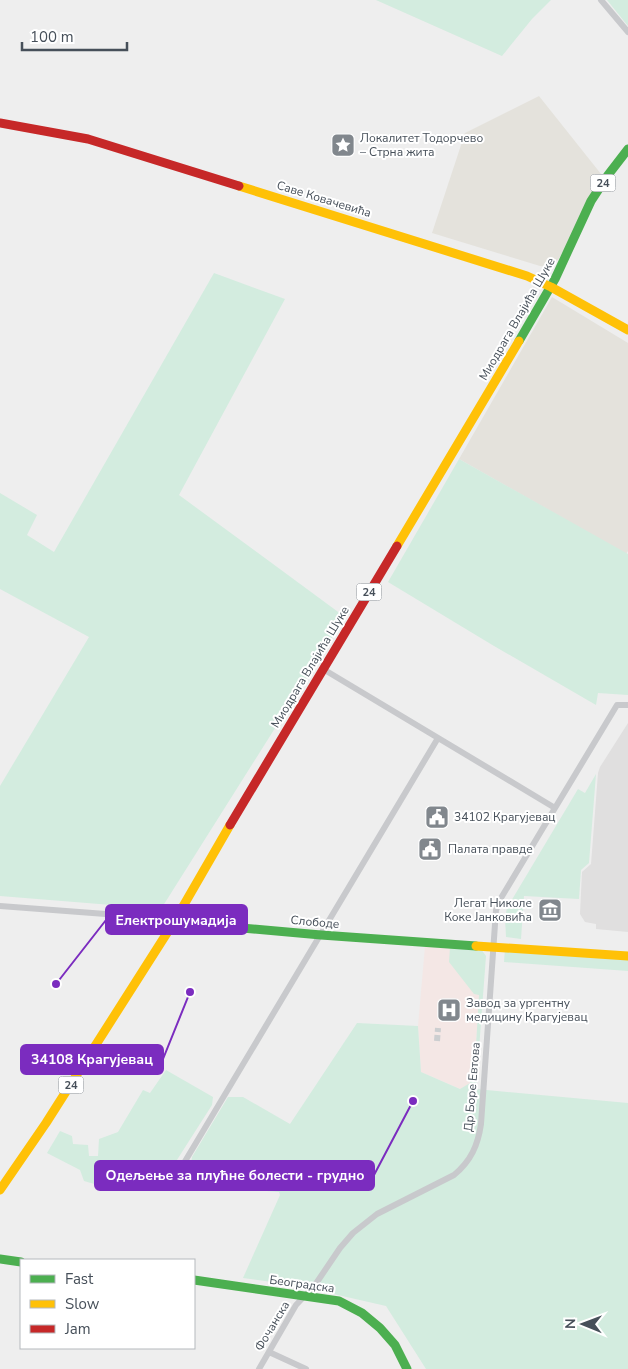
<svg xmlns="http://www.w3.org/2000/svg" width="628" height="1369" viewBox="0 0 628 1369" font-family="'Nunito Sans',sans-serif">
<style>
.commercial{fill:#e4e2dc}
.education{fill:#e0dfdf}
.medical{fill:#f4e7e5}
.green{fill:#d3ecdf}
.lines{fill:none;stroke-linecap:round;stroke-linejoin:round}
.street-tunnel{stroke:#ccced0;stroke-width:6;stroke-dasharray:6 3;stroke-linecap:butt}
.street{stroke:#c8c9cc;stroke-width:6}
.fast{stroke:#4caf50;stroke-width:9}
.slow{stroke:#ffc107;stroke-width:9}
.jam{stroke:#c62828;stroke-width:9}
.labels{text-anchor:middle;stroke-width:4;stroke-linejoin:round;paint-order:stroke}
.shield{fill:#fff;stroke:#7e848b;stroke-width:1}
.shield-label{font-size:11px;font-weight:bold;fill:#464f59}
.poi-label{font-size:12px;fill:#464f59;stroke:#fff;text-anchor:start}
.street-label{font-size:12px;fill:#464f59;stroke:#fff}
.leader{fill:none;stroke:#7b2cbf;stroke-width:2}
.callout-dot{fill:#7b2cbf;stroke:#fff;stroke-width:2}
.callout{fill:#7b2cbf;stroke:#7b2cbf;stroke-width:2}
.callout-label{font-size:14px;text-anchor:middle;font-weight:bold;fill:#fff}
</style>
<rect width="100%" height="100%" fill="#eee"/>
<path class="commercial" d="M 539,96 L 605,179 L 558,260 L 548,267 L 540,266 L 432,233 L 465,133 Z
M 552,297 L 628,343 L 628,551 L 626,554 L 459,459 Z"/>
<path class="education" d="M 628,723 L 628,932 L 596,929 L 596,924 L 585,922 L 580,914 L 582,872 L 591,864 L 598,773 L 600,767 Z"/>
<path class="medical" d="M 425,946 L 450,947 L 479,994 L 475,1062 L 471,1083 L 460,1089 L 421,1072 L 418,1026 Z"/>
<path class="green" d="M 376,0 L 551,0 L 532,19 L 502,56 Z
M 607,0 L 628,0 L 628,26 Z
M 214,273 L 285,299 L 179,495 L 345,617 L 161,909 L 0,896 L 0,786 L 89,637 L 0,589 L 0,493 L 37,515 L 27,535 L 54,552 Z
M 459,459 L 628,554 L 628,695 L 598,693 L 596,705 L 494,646 L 388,582 Z
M 596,774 L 589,863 L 581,870 L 579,899 L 524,896 L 521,939 L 506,937 L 505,918 L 507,908 L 578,789 L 585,793 Z
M 450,947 L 481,949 L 486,956 L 476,1089 L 628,1103 L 628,1369 L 426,1369 L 386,1306 L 294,1285 L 243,1278 L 280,1195 L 279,1192 L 253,1190 L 252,1179 C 236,1160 202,1176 191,1163 L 192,1157 L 228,1097 L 243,1097 L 290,1124 L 357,1023 L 418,1026 L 421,1072 L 460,1089 L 470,1083 L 475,1062 L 479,995 L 474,994 L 449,962 Z
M 505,948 L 628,956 L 628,971 L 504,962 Z
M 166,1070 L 213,1097 L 212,1105 L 175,1163 L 172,1165 C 156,1164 140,1158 128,1171 L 113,1168 L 108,1188 L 84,1181 L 80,1170 L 47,1153 L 60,1131 L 72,1136 L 73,1144 L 88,1145 L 89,1156 L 98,1156 L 99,1139 L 118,1132 L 143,1090 L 150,1093 Z"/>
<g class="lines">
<path class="street-tunnel" d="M 437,1041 L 438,1028"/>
<path class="street" d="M 601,0 L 628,32
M 555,808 L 617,705 L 628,705
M 0,906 L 132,916 L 174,922
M 181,1168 L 438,738
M 269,1352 L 306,1369
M 259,1369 L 296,1305 L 315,1285 L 340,1248 L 353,1233 L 377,1214 L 454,1175 C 471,1161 478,1145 481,1124 L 496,910 L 501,898 L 555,808 L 323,669"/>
<path class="fast" d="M 519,341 L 555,279 L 591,201 L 608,175 L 628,149
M 174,922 L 321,935 L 476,946
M 0,1259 L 21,1262
M 194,1280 L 339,1301 L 362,1313 L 380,1328 L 395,1345 L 407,1369"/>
<path class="slow" d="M 239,186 L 527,276 L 551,287 L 628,330
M 397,546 L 519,341
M 476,946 L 628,956
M 0,1190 L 46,1123 L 174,922 L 230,825"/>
<path class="jam" d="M 0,123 L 88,139 L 239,186
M 230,825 L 397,546"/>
</g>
<defs>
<g id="sight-square" transform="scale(1.25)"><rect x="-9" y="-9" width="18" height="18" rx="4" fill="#81878d" stroke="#fff"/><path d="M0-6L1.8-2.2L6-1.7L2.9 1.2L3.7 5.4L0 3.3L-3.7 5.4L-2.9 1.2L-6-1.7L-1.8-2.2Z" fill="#fff"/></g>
<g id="civic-square" transform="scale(1.25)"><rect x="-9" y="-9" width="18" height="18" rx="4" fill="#81878d" stroke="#fff"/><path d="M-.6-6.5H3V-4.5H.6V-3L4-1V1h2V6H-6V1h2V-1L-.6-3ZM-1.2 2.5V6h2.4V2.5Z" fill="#fff"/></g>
<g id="museum-square" transform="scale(1.25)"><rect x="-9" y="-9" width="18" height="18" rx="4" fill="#81878d" stroke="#fff"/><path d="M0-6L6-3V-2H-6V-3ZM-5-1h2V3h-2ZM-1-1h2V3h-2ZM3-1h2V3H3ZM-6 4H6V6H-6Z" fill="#fff"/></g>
<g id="hospital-square" transform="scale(1.25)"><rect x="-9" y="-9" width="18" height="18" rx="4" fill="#81878d" stroke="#fff"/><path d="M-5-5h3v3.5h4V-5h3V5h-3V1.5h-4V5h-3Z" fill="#fff"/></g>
</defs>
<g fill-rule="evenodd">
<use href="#sight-square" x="343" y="145"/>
<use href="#civic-square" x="437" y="817"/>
<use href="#civic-square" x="430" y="849"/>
<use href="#museum-square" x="550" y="910"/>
<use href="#hospital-square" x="449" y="1010"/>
</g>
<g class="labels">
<g class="shield">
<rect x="590.5" y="174.5" width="25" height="17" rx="4"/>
<rect x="356.5" y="583.5" width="25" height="17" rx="4"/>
<rect x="58.5" y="1076.5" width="25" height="17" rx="4"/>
</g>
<g class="shield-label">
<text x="603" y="187">24</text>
<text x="369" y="596">24</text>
<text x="71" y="1089">24</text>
</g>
<g class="poi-label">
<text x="360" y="142">Локалитет Тодорчево<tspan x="360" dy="14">– Стрна жита</tspan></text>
<text x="454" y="821">34102 Крагујевац</text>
<text x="448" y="853">Палата правде</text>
<text x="532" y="907" text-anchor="end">Легат Николе<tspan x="532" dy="14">Коке Јанковића</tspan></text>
<text x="466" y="1007">Завод за ургентну<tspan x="466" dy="14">медицину Крагујевац</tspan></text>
</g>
<g class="street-label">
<text transform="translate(324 199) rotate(17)" y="4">Саве Ковачевића</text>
<text transform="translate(517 319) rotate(-60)" y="4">Миодрага Влајића Шуке</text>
<text transform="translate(310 667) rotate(-59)" y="4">Миодрага Влајића Шуке</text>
<text transform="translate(315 922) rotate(5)" y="4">Слободе</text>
<text transform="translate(472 1087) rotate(-85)" y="4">Др Боре Евтова</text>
<text transform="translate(302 1284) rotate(8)" y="4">Београдска</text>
<text transform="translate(272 1326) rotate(-59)" y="4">Фочанска</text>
</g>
</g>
<path class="leader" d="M56 984L106 920M190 992L163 1059M413 1101L374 1175"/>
<g class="callout-dot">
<circle cx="56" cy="984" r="5"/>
<circle cx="190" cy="992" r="5"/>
<circle cx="413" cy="1101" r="5"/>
</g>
<g class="callout">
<rect x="106" y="905" width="141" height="29" rx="5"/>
<rect x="21" y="1045" width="142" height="29" rx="5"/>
<rect x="95" y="1161" width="279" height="29" rx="5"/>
</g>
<g class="callout-label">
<text x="176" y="925">Електрошумадија</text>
<text x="92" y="1064">34108 Крагујевац</text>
<text x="235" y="1180">Одељење за плућне болести - грудно</text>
</g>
<rect x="20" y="1259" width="175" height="90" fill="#ffffff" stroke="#b5b9bd"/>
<rect x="30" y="1275" width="25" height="8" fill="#4caf50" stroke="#b5b9bd"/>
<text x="65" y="1284" font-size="15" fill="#464f59">Fast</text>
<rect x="30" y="1300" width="25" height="8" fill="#ffc107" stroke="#b5b9bd"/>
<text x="65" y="1309" font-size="15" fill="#464f59">Slow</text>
<rect x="30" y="1325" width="25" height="8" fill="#c62828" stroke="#b5b9bd"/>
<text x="65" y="1334" font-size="15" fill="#464f59">Jam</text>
<g transform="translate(583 1324) rotate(271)" stroke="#ffffff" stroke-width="4" paint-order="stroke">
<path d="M0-4L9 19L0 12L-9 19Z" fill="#464f59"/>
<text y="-8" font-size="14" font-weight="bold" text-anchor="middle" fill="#464f59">N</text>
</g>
<path d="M22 42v8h105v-8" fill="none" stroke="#464f59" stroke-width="2.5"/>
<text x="30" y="42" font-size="15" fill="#464f59" stroke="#ffffff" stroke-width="4" paint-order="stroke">100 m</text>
</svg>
